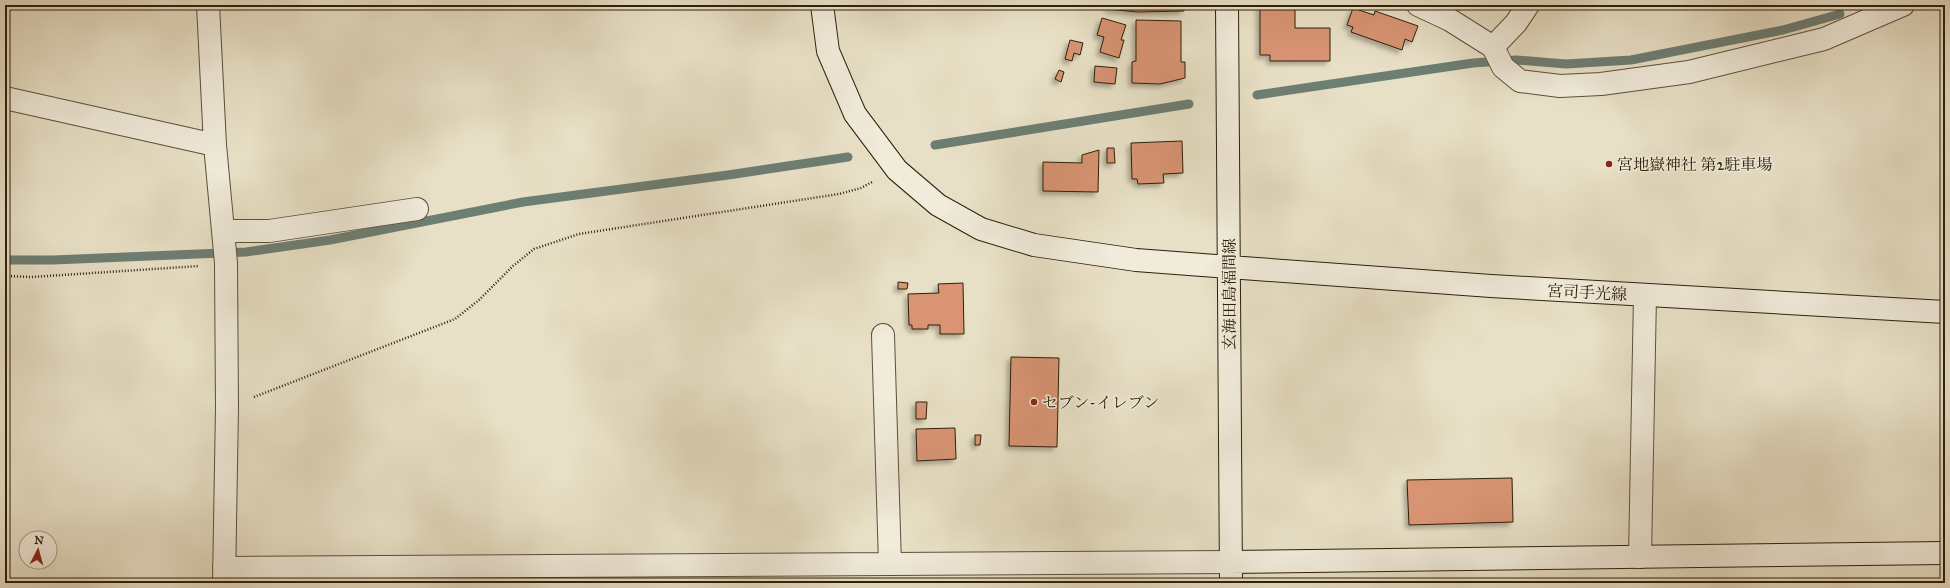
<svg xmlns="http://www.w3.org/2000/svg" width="1950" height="588" viewBox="0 0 1950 588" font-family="'IM FELL Great Primer','Noto Serif JP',serif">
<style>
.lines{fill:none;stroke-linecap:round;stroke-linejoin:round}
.stream{stroke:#6d7e73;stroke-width:9}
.building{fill:#d89473;stroke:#2e200b;filter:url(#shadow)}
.street-casing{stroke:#5c503a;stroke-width:24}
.secondary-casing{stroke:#2e200b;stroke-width:24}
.path{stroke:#2e200b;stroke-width:2.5;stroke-dasharray:1 2;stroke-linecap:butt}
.street{stroke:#f0ebda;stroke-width:22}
.secondary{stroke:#f0ebda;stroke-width:22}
.poi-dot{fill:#8f2418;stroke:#f0ebda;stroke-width:1.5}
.labels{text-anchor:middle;stroke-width:3;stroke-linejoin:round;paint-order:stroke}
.poi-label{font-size:16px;fill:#2e200b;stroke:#f0ebda;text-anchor:start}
.street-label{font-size:16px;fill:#2e200b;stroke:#f0ebda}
</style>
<defs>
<filter id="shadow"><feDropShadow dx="-3.5" dy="3.5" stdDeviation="2" flood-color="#0004"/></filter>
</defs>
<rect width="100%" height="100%" fill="#e8e0c6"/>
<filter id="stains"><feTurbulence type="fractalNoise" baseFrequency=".005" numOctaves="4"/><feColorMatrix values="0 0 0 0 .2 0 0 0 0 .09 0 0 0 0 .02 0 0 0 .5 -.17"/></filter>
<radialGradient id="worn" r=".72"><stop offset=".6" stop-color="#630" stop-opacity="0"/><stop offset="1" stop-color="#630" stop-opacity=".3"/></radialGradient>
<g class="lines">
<path class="stream" d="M 1257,95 L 1473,63 L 1517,60 L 1566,64 L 1631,60 L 1783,30 L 1840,14
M 935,145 L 1189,104
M 5,260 L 53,260 L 246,252 L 330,240 L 523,202 L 728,175 L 848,157"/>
</g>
<path class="building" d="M 1109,5 L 1184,5 L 1184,11 L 1137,12 L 1108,9 Z
M 1260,5 L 1295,5 L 1295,28 L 1330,28 L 1330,61 L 1270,61 L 1270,55 L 1260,55 Z
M 1353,8 L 1374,15 L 1375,11 L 1418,26 L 1412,42 L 1405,39 L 1402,50 L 1351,32 L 1353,27 L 1347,25 Z
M 1102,18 L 1126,25 L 1121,40 L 1124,40 L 1119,58 L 1100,52 L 1104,37 L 1097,35 Z
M 1136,20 L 1181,21 L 1181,62 L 1185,62 L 1185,78 L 1160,84 L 1132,83 L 1132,62 L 1136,61 Z
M 1070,40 L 1083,43 L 1080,55 L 1074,53 L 1072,61 L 1065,59 Z
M 1095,66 L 1117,68 L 1115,84 L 1094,82 Z
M 1059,70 L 1064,72 L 1061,82 L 1055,79 Z
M 1182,141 L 1183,173 L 1163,174 L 1164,183 L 1138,184 L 1137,179 L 1132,179 L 1131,143 Z
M 1107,148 L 1114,148 L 1115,163 L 1107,163 Z
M 1099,150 L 1098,192 L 1043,191 L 1043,162 L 1082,163 L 1082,155 Z
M 898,282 L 908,283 L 907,289 L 898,289 Z
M 963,283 L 964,334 L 940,334 L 940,325 L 928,325 L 928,329 L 912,329 L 912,325 L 909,325 L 908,294 L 939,293 L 938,284 Z
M 1011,357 L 1059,358 L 1057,447 L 1009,446 Z
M 916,402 L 927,402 L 926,419 L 916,419 Z
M 955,428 L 956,459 L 917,461 L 916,429 Z
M 975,435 L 981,435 L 980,445 L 975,445 Z
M 1512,478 L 1513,522 L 1409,525 L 1407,480 Z
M 1112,581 L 1164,582 L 1164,583 L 1112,583 Z"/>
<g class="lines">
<g class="street-casing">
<path id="street" d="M 208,5 L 215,145 L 226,263 L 227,408 L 224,582
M 1418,5 L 1450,20 L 1493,47 L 1503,67 L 1520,81 L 1560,86 L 1601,84 L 1689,72 L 1824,39 L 1903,5
M 1493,47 L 1516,23 L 1528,5
M 5,98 L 215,145
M 223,231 L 269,231 L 417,209
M 883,335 L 890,564
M 1640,557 L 1645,295
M 224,568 L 1230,562"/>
</g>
<g class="secondary-casing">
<path id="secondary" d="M 822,5 L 828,51 L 855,114 L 897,170 L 938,205 L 981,229 L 1034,245 L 1136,260 L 1229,267 L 1491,286 L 1945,312
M 1227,5 L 1231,583
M 1230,562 L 1945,553"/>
</g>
<path class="path" d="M 5,276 L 32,277 L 199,266
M 254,397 L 455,319 L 479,300 L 513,266 L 534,249 L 579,234 L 839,194 L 861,188 L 872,182"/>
<use href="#street" class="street"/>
<use href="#secondary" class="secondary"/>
</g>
<g class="poi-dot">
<circle cx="1609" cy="164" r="4"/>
<circle cx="1034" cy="402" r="4"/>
</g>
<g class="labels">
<g class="poi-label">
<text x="1617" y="170">宮地嶽神社 第2駐車場</text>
<text x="1042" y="408">セブン-イレブン</text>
</g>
<g class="street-label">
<text transform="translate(1587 292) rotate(3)" y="6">宮司手光線</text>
<text transform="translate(1229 294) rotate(-90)" y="6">玄海田島福間線</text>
</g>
</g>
<rect width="1950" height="588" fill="none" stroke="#e8e0c6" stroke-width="20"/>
<rect x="6" y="6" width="1938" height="576" fill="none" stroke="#2e200b" stroke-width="2"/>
<rect x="10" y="10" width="1930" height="568" fill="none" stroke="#2e200b"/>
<g transform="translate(38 550) rotate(6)"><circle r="19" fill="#f0ebda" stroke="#a29a87"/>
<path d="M0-3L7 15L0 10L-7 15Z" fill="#8f2418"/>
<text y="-6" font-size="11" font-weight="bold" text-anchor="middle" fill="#2e200b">N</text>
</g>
<rect width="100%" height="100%" filter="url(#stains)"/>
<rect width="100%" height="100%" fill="url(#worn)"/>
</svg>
